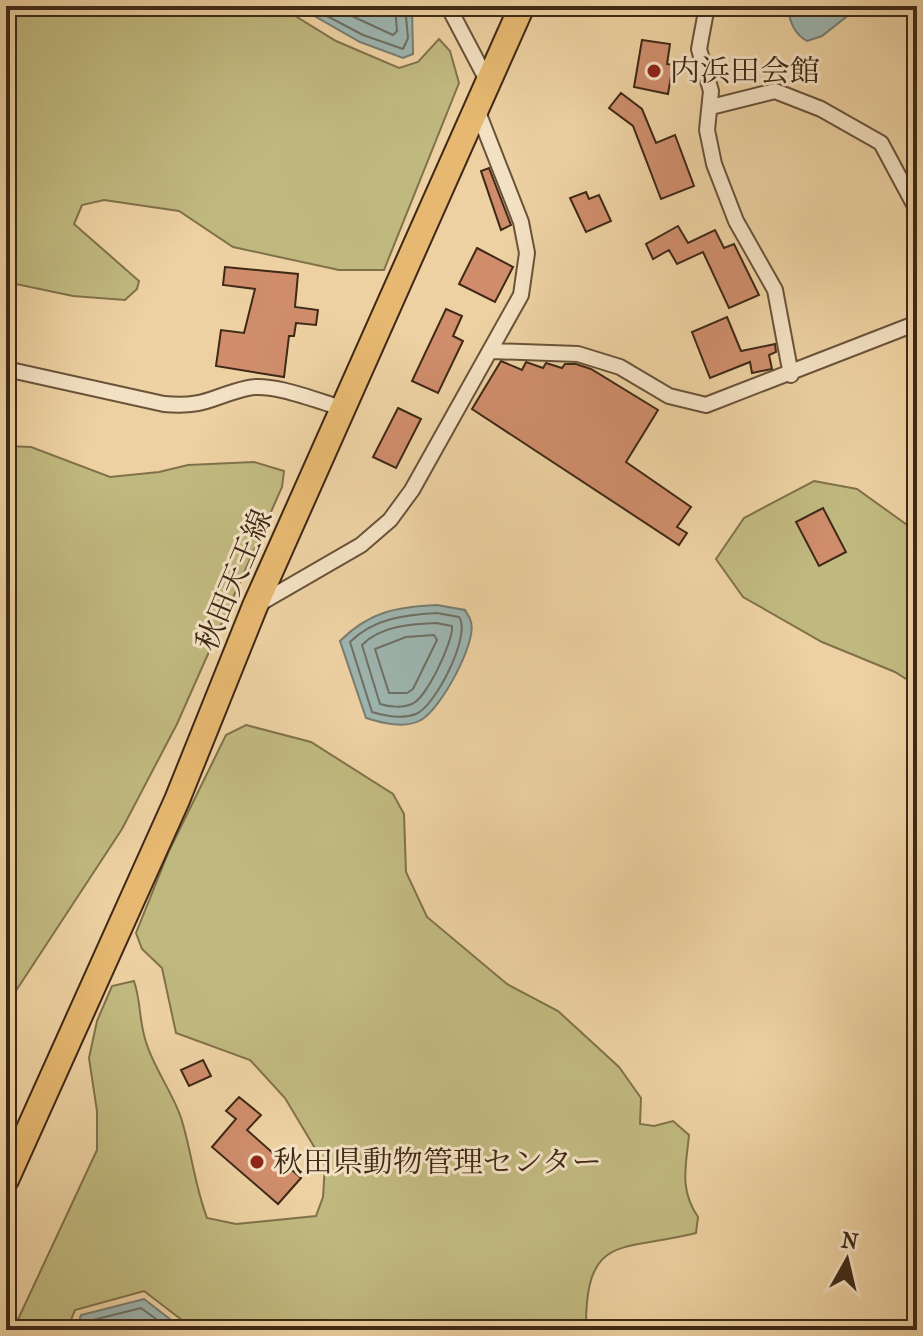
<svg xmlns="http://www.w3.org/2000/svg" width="923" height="1336" viewBox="0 0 923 1336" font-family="'IM FELL French Canon','Noto Serif JP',serif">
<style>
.green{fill:#c0b97f;stroke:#80714a;stroke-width:2}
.water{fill:#9db5b0;stroke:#777d72;stroke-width:2}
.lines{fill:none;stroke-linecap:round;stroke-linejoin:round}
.shore{stroke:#6e6f63;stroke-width:2}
.building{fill:#cf8d6c;stroke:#3f2916;stroke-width:2}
.minor-casing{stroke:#6a5339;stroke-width:18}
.primary-casing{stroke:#3f2916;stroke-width:28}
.minor{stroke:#f3e1c3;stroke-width:14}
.primary{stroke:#e6b871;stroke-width:24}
.poi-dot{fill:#8f2418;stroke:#f3e1c3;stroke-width:3}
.labels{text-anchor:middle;stroke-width:6;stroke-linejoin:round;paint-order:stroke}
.poi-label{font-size:30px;fill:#3f2916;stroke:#f3e1c3;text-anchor:start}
.street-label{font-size:30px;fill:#3f2916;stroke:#f3e1c3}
</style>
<rect width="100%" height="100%" fill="#edd1a2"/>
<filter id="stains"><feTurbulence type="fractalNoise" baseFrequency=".0025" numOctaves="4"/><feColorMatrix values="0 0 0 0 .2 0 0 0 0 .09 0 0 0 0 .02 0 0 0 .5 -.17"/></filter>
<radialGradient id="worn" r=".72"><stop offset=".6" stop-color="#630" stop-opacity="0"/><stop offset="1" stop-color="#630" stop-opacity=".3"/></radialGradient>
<path class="green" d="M 6,6 L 279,6 L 336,41 L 399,68 L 418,62 L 439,39 L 450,51 L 459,83 L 384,270 L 339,270 L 233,247 L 179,211 L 104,200 L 82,205 L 74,224 L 139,281 L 137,289 L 125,300 L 73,296 L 6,282 Z
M 6,446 L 31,447 L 110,477 L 159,472 L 188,465 L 254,462 L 284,471 L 282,487 L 177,724 L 122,829 L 6,1006 Z
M 814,481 L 857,489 L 917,532 L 917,686 L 895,672 L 822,642 L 743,597 L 716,559 L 744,518 Z
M 246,725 L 311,742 L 393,794 L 404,814 L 406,872 L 427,917 L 507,984 L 558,1011 L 619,1067 L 641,1098 L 640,1124 L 654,1126 L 673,1121 L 689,1135 C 686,1167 679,1189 698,1217 L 696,1233 C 621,1252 585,1232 586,1330 L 195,1330 L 144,1291 L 75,1310 L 67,1330 L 13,1330 L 97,1150 L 97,1111 L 89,1058 L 97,1021 L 112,986 L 134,981 C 141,1001 139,1022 146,1042 C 154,1069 175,1096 182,1121 C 192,1154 194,1183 207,1218 L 236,1224 L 316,1216 L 323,1197 L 325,1165 L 285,1098 L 250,1060 L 176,1033 L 162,968 L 142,949 L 136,933 L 169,851 L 226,735 Z"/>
<path class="water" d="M 297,6 L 412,6 L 413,54 L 403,58 L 360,42 Z
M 788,6 L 860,6 L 822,36 L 807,41 C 794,34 789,20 788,6 Z
M 437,605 L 465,610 C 467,614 470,617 471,622 C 477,643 440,710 421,720 C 405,729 382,723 366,718 L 340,641 C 370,611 397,607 437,605 Z
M 144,1299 L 184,1330 L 76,1330 L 81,1315 Z"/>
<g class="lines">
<path class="shore" d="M 308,6 L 363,35 L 403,49 L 408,38 L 405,6
M 330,6 L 393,35 L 397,31 L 395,6
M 437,613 L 459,617 C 472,634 435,707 416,714 C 403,719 385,716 372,712 L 350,642 C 374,618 405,615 437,613 Z
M 436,623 L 452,626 C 454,640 426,699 412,704 C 403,708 389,707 380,704 L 362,645 C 380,626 411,624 436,623 Z
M 434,635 L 437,640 L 413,689 L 407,693 L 389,693 L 375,649 L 406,637 Z
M 84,1330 L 89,1321 L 141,1308 L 171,1330"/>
</g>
<path class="building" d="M 642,40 L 670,44 L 667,64 L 673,65 L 668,94 L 634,87 Z
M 621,93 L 642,109 L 656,143 L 675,135 L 694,186 L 661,199 L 633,126 L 609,108 Z
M 489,168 L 511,225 L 501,230 L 481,171 Z
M 586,192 L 589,199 L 599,195 L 611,221 L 586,232 L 570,198 Z
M 678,226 L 688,243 L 715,230 L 724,248 L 734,244 L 759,295 L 729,308 L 703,252 L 677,264 L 669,250 L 653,259 L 646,244 Z
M 477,248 L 513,267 L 495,302 L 459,284 Z
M 225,267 L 298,274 L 295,307 L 318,310 L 316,325 L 296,323 L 294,336 L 289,336 L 284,377 L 216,366 L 221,330 L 244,333 L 255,289 L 223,285 Z
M 446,309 L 462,316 L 453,336 L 463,341 L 438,393 L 412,381 Z
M 727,317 L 741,351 L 775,344 L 776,352 L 769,355 L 772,369 L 752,373 L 750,362 L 710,378 L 692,332 Z
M 501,361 L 522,370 L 526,362 L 543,368 L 546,363 L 562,368 L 565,364 L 576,364 L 591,369 L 658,410 L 626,462 L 691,507 L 677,527 L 687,533 L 679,545 L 472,409 Z
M 398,408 L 421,419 L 396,468 L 373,457 Z
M 823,508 L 846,552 L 819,566 L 796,522 Z
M 203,1060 L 211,1076 L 189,1086 L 181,1070 Z
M 239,1097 L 261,1115 L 247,1130 L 301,1178 L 278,1204 L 212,1147 L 236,1119 L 226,1111 Z"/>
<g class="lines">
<g class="minor-casing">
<path id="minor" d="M 448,6 L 489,84
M 707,6 L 699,49 L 711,91 L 707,130 L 714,164 L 736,221 L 775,290 L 791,375
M 711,107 L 775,91 L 821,109 L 881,143 L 917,210
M 491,351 L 578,354 L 620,367 L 669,396 L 706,405 L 917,323
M 6,369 L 164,404 C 206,408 212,396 248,388 C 272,382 320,402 345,409
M 259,604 L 361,545 L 390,520 L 412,490 L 521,295 L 527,253 L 521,222 L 478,112"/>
</g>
<g class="primary-casing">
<path id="primary" d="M 6,1180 L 177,800 L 255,606 L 522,6"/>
</g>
<use href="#minor" class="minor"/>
<use href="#primary" class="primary"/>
</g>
<g class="poi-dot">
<circle cx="654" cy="71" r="8"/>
<circle cx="257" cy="1162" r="8"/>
</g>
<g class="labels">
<g class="poi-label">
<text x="670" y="81">内浜田会館</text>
<text x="273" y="1172">秋田県動物管理センター</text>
</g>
<g class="street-label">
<text transform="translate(234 580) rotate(-67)" y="10">秋田天王線</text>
</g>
</g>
<rect width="923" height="1336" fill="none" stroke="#edd1a2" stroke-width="32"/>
<rect x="8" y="8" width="907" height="1320" fill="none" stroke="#3f2916" stroke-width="4"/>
<rect x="16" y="16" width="891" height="1304" fill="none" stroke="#3f2916" stroke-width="2"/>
<g transform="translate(847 1260) rotate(8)" stroke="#f3e1c3" stroke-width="6" paint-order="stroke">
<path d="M0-6L14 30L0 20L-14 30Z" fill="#3f2916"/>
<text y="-12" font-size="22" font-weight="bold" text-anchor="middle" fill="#3f2916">N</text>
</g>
<rect width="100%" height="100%" filter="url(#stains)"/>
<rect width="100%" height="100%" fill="url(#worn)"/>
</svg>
